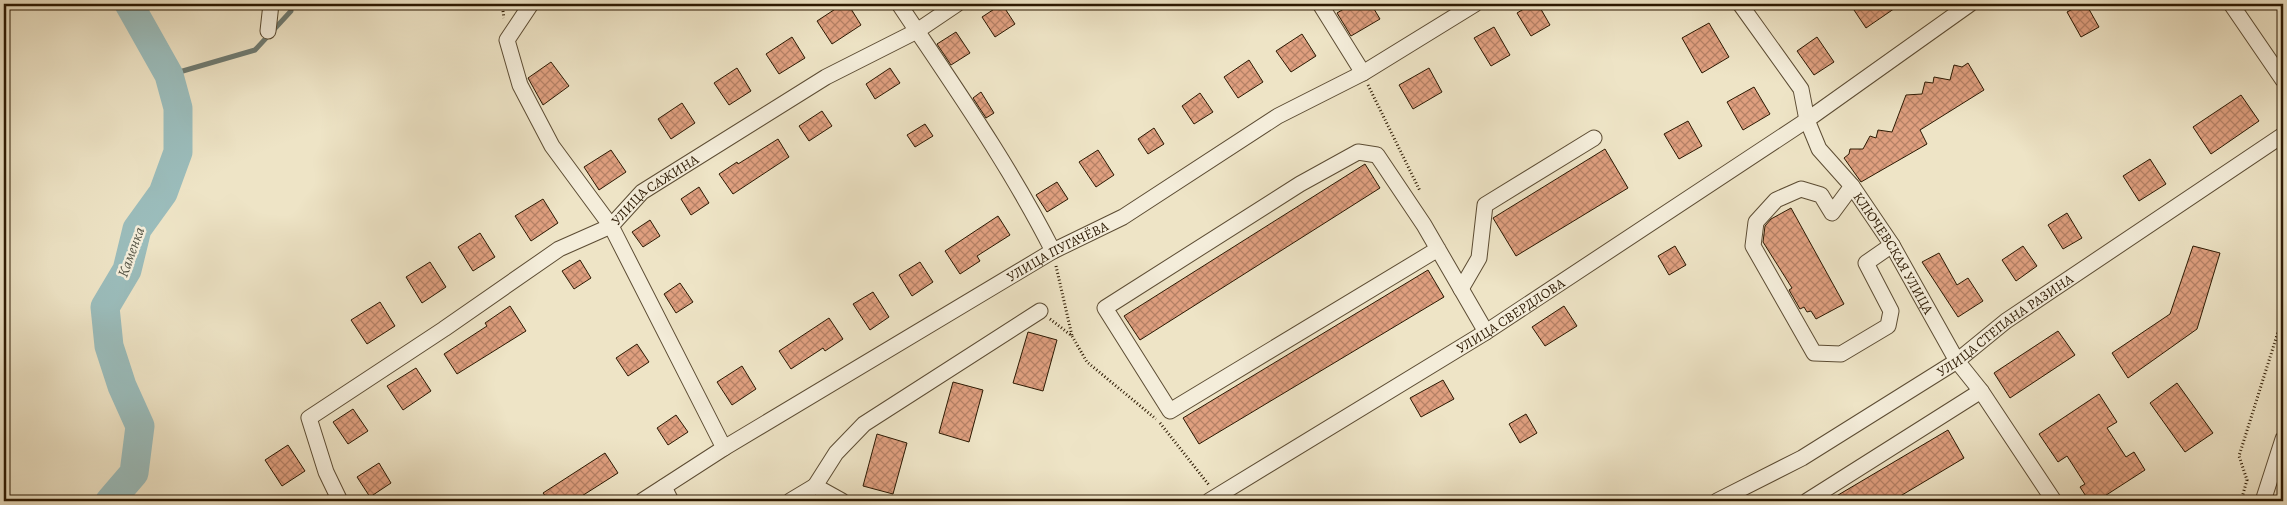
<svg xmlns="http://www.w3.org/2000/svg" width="2287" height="505" viewBox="0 0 2287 505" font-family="Alegreya,serif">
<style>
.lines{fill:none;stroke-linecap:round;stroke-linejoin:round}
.stream{stroke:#6f7b72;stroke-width:5}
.river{stroke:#9bbdbc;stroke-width:29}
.building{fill:url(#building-cross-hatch);stroke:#2c1902}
.minor-casing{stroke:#5c4c33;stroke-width:17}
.path{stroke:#2c1902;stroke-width:3;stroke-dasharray:1 2.5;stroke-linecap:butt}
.minor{stroke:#f4edda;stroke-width:15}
.labels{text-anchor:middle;stroke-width:5;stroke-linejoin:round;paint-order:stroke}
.street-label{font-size:14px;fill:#2c1902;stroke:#f4edda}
.water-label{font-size:15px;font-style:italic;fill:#535243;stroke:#f4edda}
</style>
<defs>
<pattern id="building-cross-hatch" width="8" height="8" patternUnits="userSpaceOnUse" patternTransform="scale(1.25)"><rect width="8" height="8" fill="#df9f7f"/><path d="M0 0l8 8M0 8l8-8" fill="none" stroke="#b58166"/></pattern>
</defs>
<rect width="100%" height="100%" fill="#eee4c6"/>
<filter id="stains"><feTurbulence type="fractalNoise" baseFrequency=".004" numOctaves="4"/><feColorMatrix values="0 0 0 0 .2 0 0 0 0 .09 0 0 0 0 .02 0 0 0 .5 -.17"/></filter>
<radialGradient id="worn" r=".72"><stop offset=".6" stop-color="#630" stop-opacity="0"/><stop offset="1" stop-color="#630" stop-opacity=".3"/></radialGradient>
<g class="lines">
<path class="stream" d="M 169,75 L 255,50 L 291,11 L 291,4"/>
<path class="river" d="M 110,501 L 134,473 L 140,426 L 122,386 L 109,346 L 105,307 L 127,270 L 137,229 L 163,193 L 178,152 L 178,108 L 169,75 L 129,4"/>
</g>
<path class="building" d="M 843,4 L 848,4 L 861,25 L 832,44 L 817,21 Z
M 1002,4 L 1015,24 L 995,37 L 982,17 Z
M 1352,4 L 1371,4 L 1380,19 L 1351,36 L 1337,13 Z
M 1532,4 L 1538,4 L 1550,25 L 1531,36 L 1517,13 Z
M 1863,4 L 1901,4 L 1866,28 L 1854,10 Z
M 2082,4 L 2086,4 L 2099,27 L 2081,37 L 2067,12 Z
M 1709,23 L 1729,57 L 1702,73 L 1682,38 Z
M 1494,27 L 1510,55 L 1491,66 L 1474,38 Z
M 956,32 L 970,53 L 951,65 L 937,44 Z
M 1302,34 L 1316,56 L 1291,72 L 1276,51 Z
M 792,37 L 805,58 L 779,74 L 766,54 Z
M 1817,37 L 1834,62 L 1814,75 L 1797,51 Z
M 1249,60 L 1263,82 L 1238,98 L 1224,77 Z
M 551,62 L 569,86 L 543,105 L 528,78 Z
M 1968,63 L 1984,90 L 1920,130 L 1927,144 L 1861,182 L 1844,158 L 1849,154 L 1850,149 L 1863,149 L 1870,136 L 1876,138 L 1878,130 L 1892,132 L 1906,95 L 1922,94 L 1925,82 L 1933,83 L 1934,77 L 1950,80 L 1954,65 L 1962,67 Z
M 737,68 L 751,91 L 729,105 L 714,83 Z
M 890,68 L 900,83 L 875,99 L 866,84 Z
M 1429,68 L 1442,92 L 1413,109 L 1399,85 Z
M 1754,87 L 1770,114 L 1743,130 L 1727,102 Z
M 981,92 L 994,113 L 986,118 L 973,98 Z
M 1200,93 L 1213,112 L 1194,124 L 1182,106 Z
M 2241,95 L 2259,121 L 2211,154 L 2193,127 Z
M 682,103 L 695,123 L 671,139 L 658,119 Z
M 822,111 L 832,126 L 809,141 L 799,126 Z
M 1688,121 L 1702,146 L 1679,159 L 1664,134 Z
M 925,124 L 933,136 L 915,147 L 907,135 Z
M 1154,128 L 1164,144 L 1148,154 L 1138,139 Z
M 778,139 L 789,157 L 733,194 L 719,174 L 737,162 L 738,164 Z
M 1605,149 L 1628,188 L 1516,256 L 1493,218 Z
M 611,150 L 626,172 L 599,190 L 584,167 Z
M 1098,150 L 1114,175 L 1096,187 L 1079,162 Z
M 2150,159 L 2166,184 L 2139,201 L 2123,176 Z
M 1365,164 L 1380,188 L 1140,340 L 1124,316 Z
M 1057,182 L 1068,199 L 1047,212 L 1036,195 Z
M 699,187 L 709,203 L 691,215 L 681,199 Z
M 543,199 L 558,223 L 531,241 L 515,216 Z
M 1791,208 L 1844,304 L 1816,319 L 1811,311 L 1807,312 L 1804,307 L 1800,309 L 1789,290 L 1792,288 L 1763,242 L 1765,226 L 1771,219 Z
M 2067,213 L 2082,238 L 2063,249 L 2048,225 Z
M 998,216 L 1010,235 L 977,256 L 980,261 L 960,274 L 945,251 Z
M 650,220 L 660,236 L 643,247 L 632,232 Z
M 480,233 L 495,257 L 473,271 L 458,247 Z
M 1675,246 L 1686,265 L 1669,275 L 1658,256 Z
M 2023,246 L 2037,266 L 2016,281 L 2002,260 Z
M 2193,246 L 2220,253 L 2197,329 L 2128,378 L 2112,353 L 2170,314 Z
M 1939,253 L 1957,285 L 1968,278 L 1983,301 L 1958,317 L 1922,262 Z
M 580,260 L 591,278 L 574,289 L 562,271 Z
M 430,262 L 446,287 L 422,303 L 406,277 Z
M 920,262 L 933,282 L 912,296 L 899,275 Z
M 1428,270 L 1444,297 L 1199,444 L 1183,418 Z
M 680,283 L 693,302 L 676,313 L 664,294 Z
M 873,292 L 889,317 L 870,330 L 853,304 Z
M 380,302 L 395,326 L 367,344 L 351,320 Z
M 510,306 L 526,331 L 457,374 L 444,354 L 487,326 L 485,323 Z
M 1564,306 L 1577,326 L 1545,346 L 1532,327 Z
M 829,318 L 843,339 L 825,351 L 823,348 L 791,369 L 779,351 Z
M 2058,331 L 2075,355 L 2010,398 L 1994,373 Z
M 1028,332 L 1057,340 L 1043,391 L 1013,383 Z
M 637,344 L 649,362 L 628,376 L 616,358 Z
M 742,366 L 756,389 L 732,405 L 717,382 Z
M 416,368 L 431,391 L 403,410 L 387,386 Z
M 1443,380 L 1454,399 L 1421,417 L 1410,398 Z
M 953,382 L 983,390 L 969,442 L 939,433 Z
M 2177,383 L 2213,433 L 2185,452 L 2150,403 Z
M 2099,394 L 2117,422 L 2107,428 L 2126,457 L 2134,452 L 2145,470 L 2097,501 L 2089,501 L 2080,487 L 2085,484 L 2067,456 L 2058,462 L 2039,434 Z
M 353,409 L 368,431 L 348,444 L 333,422 Z
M 1526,414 L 1537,433 L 1520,443 L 1509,424 Z
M 676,415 L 688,432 L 668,445 L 657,428 Z
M 1948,430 L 1964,458 L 1892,501 L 1828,501 Z
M 877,434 L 907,443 L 893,494 L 863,486 Z
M 288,445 L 305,471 L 282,486 L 265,460 Z
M 605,453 L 618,473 L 574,501 L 549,501 L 543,493 Z
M 379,463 L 391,483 L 370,497 L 357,477 Z"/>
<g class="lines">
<g class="minor-casing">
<g id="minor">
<path d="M 531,4 L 507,40 L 520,85 L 552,146 L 611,226 L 724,448"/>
<path d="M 899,4 C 953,85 1009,164 1053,251"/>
<path d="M 1320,4 L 1363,73"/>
<path id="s1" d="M 1740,4 L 1801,89 L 1807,120 L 1819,149 L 1852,186 L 1892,245 L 1957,361 L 1981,391 L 2054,501"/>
<path d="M 2231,4 L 2283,80"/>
<path d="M 268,31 L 271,4"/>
<path d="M 1852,186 L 1832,213 L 1821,195 L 1801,189 L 1776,200 L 1756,222 L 1753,246 L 1814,353 L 1841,354 L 1888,326 L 1891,311 L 1866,263 L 1892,245"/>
<path d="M 1438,249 L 1170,411 L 1105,308 L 1300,184 L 1358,152 L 1377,155 L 1424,225 L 1486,332"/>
<path d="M 1461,289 L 1479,258 L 1485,205 L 1594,138"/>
<path d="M 815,486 L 836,453 L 864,424 L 1040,311"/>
<path d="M 664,487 L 671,501"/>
<path id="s2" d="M 340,501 L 326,472 L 309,418 L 444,329 L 559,249 L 611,226 L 642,192 L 826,77 L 917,31 L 957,4"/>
<path id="s3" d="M 642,501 L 724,448 L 1053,251 L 1123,217 L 1278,116 L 1363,73 L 1475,4"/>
<path d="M 790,501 L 815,486 L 842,501"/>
<path id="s4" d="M 1209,501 L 1486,332 L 1807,120 L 1970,4"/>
<path id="s5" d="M 1717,501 L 1802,458 L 1957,361 L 2006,321 L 2283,135"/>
<path d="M 1807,501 L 1981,391"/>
<path d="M 2263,501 L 2283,439"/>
</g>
</g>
<path class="path" d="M 502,4 L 504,18
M 1368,85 L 1420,191
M 1056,266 L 1072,336
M 1050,319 L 1072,336 L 1087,362 L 1156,419
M 1160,423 L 1209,485
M 2241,501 L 2247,480 L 2239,456 L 2283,316"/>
<use href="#minor" class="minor"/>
</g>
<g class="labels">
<g class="street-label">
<text dy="5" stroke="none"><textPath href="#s2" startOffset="505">УЛИЦА САЖИНА</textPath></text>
<text dy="5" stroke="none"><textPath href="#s3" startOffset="485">УЛИЦА ПУГАЧЁВА</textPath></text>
<text dy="5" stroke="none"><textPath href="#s1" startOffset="296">КЛЮЧЕВСКАЯ УЛИЦА</textPath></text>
<text dy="5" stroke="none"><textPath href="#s4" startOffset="354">УЛИЦА СВЕРДЛОВА</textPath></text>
<text dy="5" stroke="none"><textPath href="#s5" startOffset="338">УЛИЦА СТЕПАНА РАЗИНА</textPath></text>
</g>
<g class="water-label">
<text transform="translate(131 252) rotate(-70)" y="5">Каменка</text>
</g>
</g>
<rect width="2287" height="505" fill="none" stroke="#eee4c6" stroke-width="20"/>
<rect x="5" y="5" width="2277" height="495" fill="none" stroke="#2c1902" stroke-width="2.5"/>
<rect x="10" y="10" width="2267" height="485" fill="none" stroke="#2c1902"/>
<rect width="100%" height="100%" filter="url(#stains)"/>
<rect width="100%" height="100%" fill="url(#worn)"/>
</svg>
